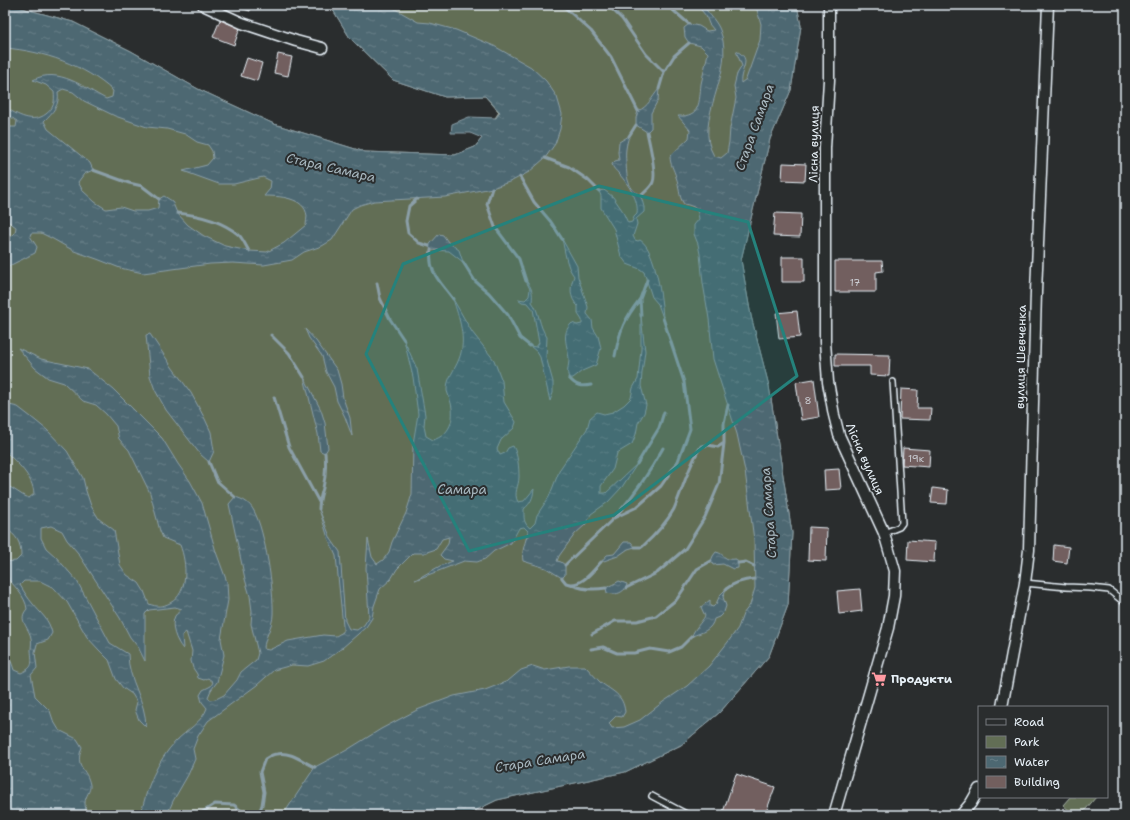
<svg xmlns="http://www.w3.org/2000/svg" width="1130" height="820" viewBox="0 0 1130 820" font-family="'Shantell Sans',sans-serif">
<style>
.park{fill:#626e55;stroke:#a5b0a6}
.water{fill:url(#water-ripples);stroke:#8b9fa8;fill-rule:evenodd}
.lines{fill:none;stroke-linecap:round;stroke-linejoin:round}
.stream{stroke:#8b9fa8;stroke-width:3}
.building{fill:#725f5e;stroke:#e8f1f8}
.service-casing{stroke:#e8f1f8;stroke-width:8}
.minor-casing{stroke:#e8f1f8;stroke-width:13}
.service{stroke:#2a2d2e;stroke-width:5}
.minor{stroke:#2a2d2e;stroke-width:10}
.marked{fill:#25827c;fill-opacity:0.2;stroke:#25827c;stroke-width:3;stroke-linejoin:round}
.labels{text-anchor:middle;stroke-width:4;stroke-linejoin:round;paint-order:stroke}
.number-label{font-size:10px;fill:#caccd2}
.street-label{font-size:12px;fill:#e8f1f8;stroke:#2a2d2e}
.poi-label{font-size:12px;font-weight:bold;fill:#e8f1f8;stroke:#2a2d2e;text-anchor:start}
.water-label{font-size:13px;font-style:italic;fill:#aabac2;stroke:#2a2d2e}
</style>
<defs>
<pattern id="water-ripples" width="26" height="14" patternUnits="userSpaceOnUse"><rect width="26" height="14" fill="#4d6872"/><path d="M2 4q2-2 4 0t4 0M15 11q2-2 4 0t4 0" fill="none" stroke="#677e87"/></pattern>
</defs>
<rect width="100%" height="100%" fill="#2a2d2e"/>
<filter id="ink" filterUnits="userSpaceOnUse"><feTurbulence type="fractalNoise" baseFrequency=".025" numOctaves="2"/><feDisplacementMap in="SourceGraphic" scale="8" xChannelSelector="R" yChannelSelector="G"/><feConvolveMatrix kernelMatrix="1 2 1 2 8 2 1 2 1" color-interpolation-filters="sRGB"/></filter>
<g filter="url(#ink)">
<path class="park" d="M 5,5 L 18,7 L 73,22 L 131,51 L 198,89 L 274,124 L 365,152 L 455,155 L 475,147 L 482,138 L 499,112 L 485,96 L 445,97 L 393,80 L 350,38 L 330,5 L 797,5 L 801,26 L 791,90 L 770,139 L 741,260 L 751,316 L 769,386 L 792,533 L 788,605 L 769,656 L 720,712 L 681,745 L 625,772 L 497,800 L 466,815 L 5,815 Z
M 1070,797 L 1096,797 L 1081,815 L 1074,815 L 1063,805 Z"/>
<path class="water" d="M 5,5 L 18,7 L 73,22 L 131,51 L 198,89 L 274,124 L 365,152 L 455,155 L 475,147 L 482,138 L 470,133 L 451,133 L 452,124 L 469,117 L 496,118 L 500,112 L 485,96 L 445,97 L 393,80 L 350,38 L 330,5 L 388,5 L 418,22 L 430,23 L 456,30 L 494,46 L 531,67 L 546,81 L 557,97 L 562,114 L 560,129 L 555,144 L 545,158 L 529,172 L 512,181 L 492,188 L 445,197 L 374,201 L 360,205 L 352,209 L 332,240 L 322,246 L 304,252 L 292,260 L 264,265 L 233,263 L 210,264 L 143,273 L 120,268 L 97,259 L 74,251 L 53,239 L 41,233 L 31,233 L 30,236 L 37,247 L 35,253 L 5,268 L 5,239 L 9,239 L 15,233 L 16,227 L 5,219 L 5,127 L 16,127 L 17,121 C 11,117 5,115 5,107 C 17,115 33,124 46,114 C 54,108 55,102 54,92 L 46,85 L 33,80 C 58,66 85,88 106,99 L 112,97 L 113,91 C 85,65 43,51 5,48 ZM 63,89 L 73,92 L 84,101 L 115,116 L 147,127 L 167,129 L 185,134 L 197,142 L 208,145 L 212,151 L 213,158 L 207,165 L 183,171 L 219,184 L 234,184 L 263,177 L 271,181 L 270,189 L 264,196 C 278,196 305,197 307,216 C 307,219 306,222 306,225 L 284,243 L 267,252 L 249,251 L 225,246 L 204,236 L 188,225 L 177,213 L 172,201 L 164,196 L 159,199 L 158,208 L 148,211 L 133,211 L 121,207 L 106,209 L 95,202 L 83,191 L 78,182 L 84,174 L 93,170 L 90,163 L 48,129 L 44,121 C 53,112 60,105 58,92 Z
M 697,5 L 702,5 L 704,7 C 709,14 717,22 720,30 C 737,73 692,119 714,156 L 721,158 L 727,153 L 729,142 L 730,128 L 736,98 L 734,86 L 737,74 L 742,66 L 736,51 C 754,59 739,70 741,83 L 746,79 L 760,40 L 761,24 L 757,10 L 757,5 L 797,5 L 801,26 L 791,90 L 770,139 L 741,260 L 751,316 L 769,386 L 792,533 L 788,605 L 769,656 L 720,712 L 681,745 L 625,772 L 497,800 L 466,815 L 283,815 L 315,767 L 347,750 L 381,729 L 417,710 L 454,696 L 485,690 L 508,681 L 521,670 L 533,666 L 545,670 L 569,666 L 585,666 C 590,671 595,677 600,682 C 613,692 623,694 625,712 L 622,717 L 616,716 L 609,723 L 612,728 L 624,727 L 640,720 L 663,702 L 687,686 L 709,666 L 728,642 L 738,628 L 743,614 L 750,605 L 755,588 L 754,540 L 745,471 L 737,434 L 713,359 L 709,319 L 703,283 L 700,254 L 698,244 L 694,234 L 694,225 L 699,219 C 698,209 695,206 684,204 C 678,196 680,187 676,177 C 674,169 670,165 670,156 L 689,138 L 690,130 L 678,116 C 701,117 699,102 701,84 C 703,74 706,63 708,53 L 701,46 L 689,43 L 685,37 L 684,28 L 689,24 L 699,26 L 707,31 L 714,30 L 709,24 L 706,16 Z
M 659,89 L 658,100 L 651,113 L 651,128 L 647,132 L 636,125 L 636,118 L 638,111 C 649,106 651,98 659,89 Z
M 629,136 C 626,146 625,152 626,162 C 627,176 626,187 641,196 L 644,207 L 644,212 L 636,219 L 637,224 L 633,236 L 635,240 L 638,241 L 640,240 C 656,249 662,301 663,318 L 658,304 L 652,297 L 644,272 L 640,269 L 627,264 L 621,256 L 614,229 L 601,208 L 601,196 L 599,191 L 604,190 L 613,197 L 622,210 L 628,223 L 632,222 L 634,217 L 637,214 C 639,200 629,185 619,174 C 616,170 613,169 612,164 L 615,161 L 619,160 L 618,152 L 619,142 Z
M 439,234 L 443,235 L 448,242 L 459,250 L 463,262 L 449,251 L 431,250 L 429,246 L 431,243 Z
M 562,239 L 577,266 L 578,277 L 588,307 L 587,314 L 592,320 L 593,328 L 598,336 L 601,348 L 596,365 L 582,371 L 573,378 L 569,378 C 566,372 569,366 569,359 C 568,346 560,334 572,323 L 577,325 L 582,324 L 582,320 L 578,314 L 578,306 C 569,298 570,286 574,276 C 566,266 565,251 562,239 Z
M 526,281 C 532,287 533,293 532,302 C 540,312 538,325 547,337 L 546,357 L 553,382 L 553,393 L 550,401 L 540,357 L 537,352 L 530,346 L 536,347 L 539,343 L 533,309 L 528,303 L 522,302 L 518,299 L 525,300 L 529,296 L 530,289 Z
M 453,299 L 472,332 L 494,360 L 502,381 L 504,402 L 516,422 L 514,428 L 501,440 L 497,449 L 500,455 L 505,453 L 508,448 L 513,446 C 518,455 519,467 519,477 C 519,486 513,493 518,502 L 524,501 L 534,489 C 533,498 531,503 524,509 C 524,517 523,523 530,528 L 535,523 L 537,515 L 549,497 L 560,469 L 587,429 L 590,418 L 597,412 L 604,414 L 613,412 L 624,405 L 631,398 L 633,388 L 638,379 L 641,349 L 641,316 L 645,351 L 642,373 L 641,386 L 646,405 L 644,413 L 638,423 L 636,434 L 632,444 L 617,453 L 613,469 L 601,486 L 601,493 L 606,493 L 637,464 L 622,487 L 608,502 L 591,514 L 585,525 L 575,534 L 559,556 L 557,561 L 561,562 L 565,565 L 565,575 L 562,578 L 546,568 L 523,561 C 521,551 526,542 528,531 L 524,527 L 519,528 L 511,543 L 494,551 L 485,559 L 477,562 L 464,561 L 415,580 L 440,566 L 453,561 L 444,559 L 440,555 L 448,544 L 449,537 L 442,539 L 436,549 L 424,553 L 413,553 L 397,569 L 391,579 L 380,589 L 374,606 L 372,618 L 366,627 L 342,648 L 324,661 L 308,666 L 292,665 L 274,670 L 257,685 L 208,721 L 198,736 L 193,749 L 195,759 L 188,775 L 173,801 L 167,815 L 141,815 C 146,788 157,761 176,741 C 186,731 203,721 207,708 L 202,702 L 200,695 L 203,690 L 211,686 L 213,682 L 208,678 L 204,680 L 198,678 L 197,674 L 193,668 L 191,661 L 192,651 L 186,632 L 182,635 L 183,649 C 176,641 170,626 175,616 C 177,613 180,611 182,609 L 175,607 L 149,610 L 145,614 L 145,661 L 138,647 L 130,637 L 120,618 L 78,553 L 67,540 L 62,531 L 51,526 L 41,528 L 41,538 L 46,548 L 56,557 L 77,581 L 110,643 L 128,654 C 128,681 146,700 146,727 L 139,720 L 135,710 L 137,702 L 132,694 L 123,688 L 116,679 L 109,660 L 99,650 L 87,637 L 67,602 L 54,588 L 40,581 L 24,581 L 20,585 C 24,592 28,598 33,604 C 41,614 49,619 52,633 L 48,640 L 37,644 L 35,652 L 37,668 L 31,675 L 35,696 L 50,711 L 53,720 L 59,730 L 77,739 L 82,747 C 74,769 87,767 90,785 C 91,791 85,796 85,803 C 85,806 86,811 87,815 L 5,815 L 5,643 L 14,670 L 21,673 C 34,667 32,664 31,650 C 31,646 32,642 31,638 C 29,627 17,620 27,609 C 26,597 13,584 5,576 L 5,562 L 16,561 L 21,556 C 21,542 17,536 5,528 L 5,485 C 14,488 20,495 29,498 L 34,494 C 33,476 17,463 5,451 L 5,433 L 7,431 L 5,426 L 5,404 L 18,407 L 31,417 L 47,430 L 67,451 L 83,478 L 86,491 L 91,506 L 99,519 L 114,530 L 120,565 L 127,575 L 139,583 L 144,591 L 149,604 C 157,607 162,607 170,603 C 189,593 187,563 180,545 L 163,538 L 160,531 L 150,493 L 129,450 L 119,439 L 116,426 L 106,414 L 96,405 L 83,401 L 64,383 L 48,378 L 35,368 L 18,348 L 41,359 L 88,369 L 114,390 L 162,438 L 178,464 L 190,481 L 202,503 L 216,552 L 227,582 L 228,600 L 221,639 L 224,655 L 217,682 L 211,690 L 208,697 L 210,700 L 216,699 L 224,695 L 237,680 L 241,672 L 256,660 L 258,653 L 251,624 L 252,611 L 250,596 L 245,579 L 229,504 L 235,497 C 243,499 250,503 254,511 C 265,531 274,590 273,614 C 273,627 264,637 264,649 L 269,650 L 288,641 L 323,635 L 336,636 L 343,632 L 343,626 L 336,556 L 328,538 L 319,509 L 331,539 L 340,552 L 345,621 L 349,629 L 357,630 L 364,625 L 369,617 L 366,568 L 368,539 L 372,557 L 377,564 L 383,560 L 389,552 L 392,542 L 406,513 L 412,494 L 413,444 L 418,414 L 413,377 L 404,340 L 417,369 L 425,415 L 424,426 L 426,436 L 433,440 C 450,435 455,419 451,403 C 450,399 448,395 447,391 C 446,379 455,370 459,359 C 467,339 459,318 453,299 Z
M 305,329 L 316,341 L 337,370 L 341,384 L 343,398 L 350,418 L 352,436 L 345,417 L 337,401 L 334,387 L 326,372 L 322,356 L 309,338 Z
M 150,334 L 172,367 L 191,393 L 205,419 L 211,432 L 214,451 L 209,462 L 200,454 L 166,410 L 155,390 L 150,376 L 146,335 Z
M 304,377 L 321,410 L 325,423 L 328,448 L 325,453 L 320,451 L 318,434 Z
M 624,542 L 631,542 L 635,547 L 628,549 L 618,556 L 601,562 L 607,555 L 614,554 Z
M 716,552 C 726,554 722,561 736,559 L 738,563 L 738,568 L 733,569 L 723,564 L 713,565 L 711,561 L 713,556 Z
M 619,581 L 627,584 L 626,588 C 620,594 616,595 607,593 L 606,588 C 610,585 615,584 619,581 Z
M 726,589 L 723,597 L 726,606 L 724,612 L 719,617 L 714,619 C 712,630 701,633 692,636 C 694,629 701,623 705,616 L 701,607 L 710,600 L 710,606 L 713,607 L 716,604 L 720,595 Z"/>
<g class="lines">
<path class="stream" d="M 562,5 L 591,31 L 611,57 L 638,111
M 608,5 L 622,19 L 646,54 L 664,72
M 667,5 L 689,24
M 659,89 L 664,72 L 674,56 L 689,43
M 629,136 L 636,125
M 545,158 L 569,167 L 588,180 L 599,191
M 93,170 L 129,183 L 142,186 L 159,199
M 520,177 L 534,202 L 551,222 L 562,239
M 492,188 L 487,204 L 495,227 L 519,259 L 526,281
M 641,196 C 645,191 651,188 653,182 C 657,173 649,142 647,132
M 417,199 L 409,206 L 406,221 L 408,233 L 419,243 L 429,246
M 177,213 C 199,215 222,221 239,235 C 243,239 246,246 249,251
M 431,250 C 428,273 440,281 453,299
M 463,262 L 475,281 L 489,293 L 508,315 L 520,338 L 530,346
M 377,283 L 380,298 L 390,319 L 404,340
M 641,316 L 640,299 L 647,280
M 271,335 L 289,353 L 304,377
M 615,356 C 620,329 624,320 640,299
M 569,378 C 576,386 581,387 591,385
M 274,397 L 289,447 L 319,502
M 209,462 L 217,481 L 235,497
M 637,464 L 659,428 L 664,412
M 319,509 C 319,501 321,495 323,488 C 326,476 326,464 325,453
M 615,517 C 634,495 649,474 663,448
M 635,547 L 642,547 C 653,537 667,522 674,509 C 683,488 689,465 701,446 L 708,445 L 718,447 L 724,443
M 738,563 L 746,562 L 754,566
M 565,565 L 614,518 L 637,507 L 661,486 L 678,461 L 690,429 L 684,382 L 663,318
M 562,578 L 566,583 C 581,588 592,572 601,562
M 572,585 C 584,590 594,590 606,588
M 626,588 L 657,573 L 685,549 L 705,517 L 719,484 L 724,443 L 724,423 L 728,405
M 726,589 C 735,582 743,580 754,579
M 592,634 L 615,621 L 637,621 L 656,616 L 677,599 L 697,569 L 711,561
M 591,649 L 603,647 L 617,653 L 634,653 L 650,649 L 669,652 L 681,647 L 692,636
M 198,815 L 215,804 L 234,805 L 246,815
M 258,815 L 262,805 L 264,792 L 260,772 L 265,759 C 268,757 273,754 277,754 C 291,751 303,762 315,767"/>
</g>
<path class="building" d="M 230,5 L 251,5 L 250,11 Z
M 220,20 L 240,28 L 234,45 L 213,37 Z
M 278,54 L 292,57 L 288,76 L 274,73 Z
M 247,58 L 262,63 L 257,81 L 241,76 Z
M 783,163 L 806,164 L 805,181 L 782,180 Z
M 775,213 L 801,214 L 800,237 L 773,236 Z
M 782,257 L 804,257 L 804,282 L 782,282 Z
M 835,261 L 882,261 L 883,271 L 876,272 L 876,292 L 835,292 Z
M 797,311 L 800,337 L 779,339 L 776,313 Z
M 835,354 L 890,355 L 889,376 L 870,375 L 870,366 L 835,366 Z
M 814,379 L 819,417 L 801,420 L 796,382 Z
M 901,389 L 918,390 L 917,408 L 931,408 L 930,420 L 900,419 Z
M 903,448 L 930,450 L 929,467 L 902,465 Z
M 839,469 L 841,489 L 825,490 L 824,470 Z
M 933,488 L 948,490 L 947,504 L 931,503 Z
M 809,527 L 827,528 L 826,561 L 808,560 Z
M 908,540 L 935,542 L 934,562 L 907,560 Z
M 1054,545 L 1069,547 L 1067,563 L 1053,561 Z
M 860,589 L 862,611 L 839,614 L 837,591 Z
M 736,774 L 775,787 L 765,815 L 722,815 Z"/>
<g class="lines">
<g class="service-casing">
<path id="service" d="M 884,533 L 899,527 L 902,523 L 893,382
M 1025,583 L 1066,587 L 1091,588 L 1109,590 L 1125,603
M 652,796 L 688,815"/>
</g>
<g class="minor-casing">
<path id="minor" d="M 203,5 L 242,23 L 296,41 L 322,48
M 829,5 L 829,80 L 825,148 L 825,342 L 828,382 L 834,415 L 839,435 L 884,533 L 895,571 L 894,596 L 888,628 L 834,815
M 1002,707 L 1025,583 L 1029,550 L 1036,292 L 1048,5
M 961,815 L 971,803 L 979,789"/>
</g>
<use href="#service" class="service"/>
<use href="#minor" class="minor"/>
</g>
</g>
<path class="marked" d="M 599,186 L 748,222 L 797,376 L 614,515 L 469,551 L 366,354 L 403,264 Z"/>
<defs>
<g id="supermarket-bare" transform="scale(1.2)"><path d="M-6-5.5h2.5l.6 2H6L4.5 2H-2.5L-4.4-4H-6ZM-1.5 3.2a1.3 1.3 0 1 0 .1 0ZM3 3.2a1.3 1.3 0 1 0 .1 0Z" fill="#ff9aa2" stroke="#2a2d2e" stroke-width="2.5" paint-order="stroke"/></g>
</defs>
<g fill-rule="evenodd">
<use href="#supermarket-bare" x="879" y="679"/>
</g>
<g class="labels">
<g class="number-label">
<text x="855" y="286">17</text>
<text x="808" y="404">8</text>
<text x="916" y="462">19к</text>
</g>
<g class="street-label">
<text transform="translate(814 144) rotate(-89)" y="4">Лісна вулиця</text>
<text transform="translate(1021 357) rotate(-89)" y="4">вулиця Шевченка</text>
<text transform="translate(865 459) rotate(66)" y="4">Лісна вулиця</text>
</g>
<g class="poi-label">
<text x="891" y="683">Продукти</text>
</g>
<g class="water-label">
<text transform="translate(754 127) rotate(-70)" y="5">Стара Самара</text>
<text transform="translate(331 167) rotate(13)" y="5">Стара Самара</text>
<text x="462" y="494">Самара</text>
<text transform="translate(768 513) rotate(-94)" y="5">Стара Самара</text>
<text transform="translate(540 760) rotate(-9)" y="5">Стара Самара</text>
</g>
</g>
<rect width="1130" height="820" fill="none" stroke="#2a2d2e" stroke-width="20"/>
<rect x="10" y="10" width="1110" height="800" fill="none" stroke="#e8f1f8" stroke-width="1.5" filter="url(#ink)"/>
<rect x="978" y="706" width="130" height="92" fill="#2a2d2e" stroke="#767b7f"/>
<rect x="986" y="719" width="20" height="6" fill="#2a2d2e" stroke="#767b7f"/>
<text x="1014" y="726" font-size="12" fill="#e8f1f8">Road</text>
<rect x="986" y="736" width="20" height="12" fill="#626e55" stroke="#767b7f"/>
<text x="1014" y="746" font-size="12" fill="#e8f1f8">Park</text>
<rect x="986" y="756" width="20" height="12" fill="url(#water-ripples)" stroke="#767b7f"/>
<text x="1014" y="766" font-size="12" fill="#e8f1f8">Water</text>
<rect x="986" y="776" width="20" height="12" fill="#725f5e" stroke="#767b7f"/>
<text x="1014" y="786" font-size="12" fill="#e8f1f8">Building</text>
</svg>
